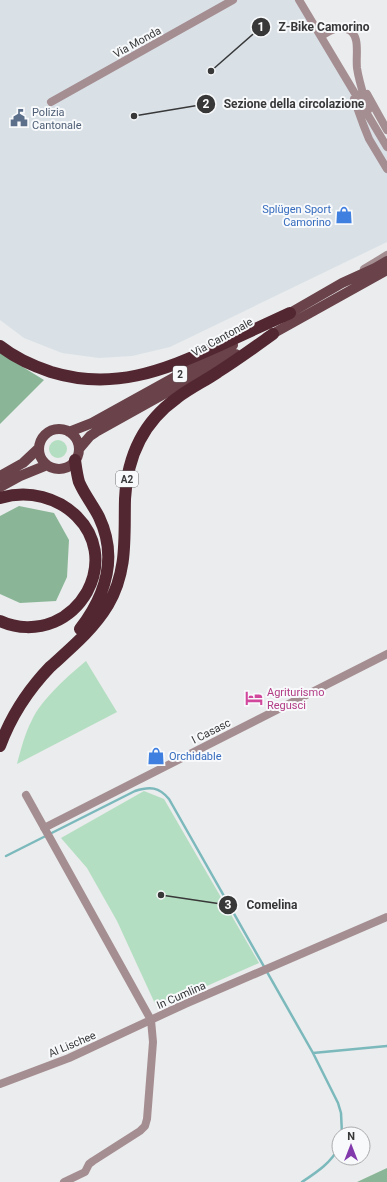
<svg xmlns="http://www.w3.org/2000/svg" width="387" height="1182" viewBox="0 0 387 1182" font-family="Roboto,sans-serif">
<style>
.built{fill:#d9e1e7}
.green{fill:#b4dec1}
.forest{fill:#8ab697}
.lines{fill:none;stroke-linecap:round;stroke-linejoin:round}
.stream{stroke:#7bb9bc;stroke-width:2.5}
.minor{stroke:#a58e92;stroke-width:8}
.primary{stroke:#69424a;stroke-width:10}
.motorway{stroke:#522731;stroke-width:12}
.labels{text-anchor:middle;stroke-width:4;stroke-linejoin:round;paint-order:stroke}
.shield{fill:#f7f9fb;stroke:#717273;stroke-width:1}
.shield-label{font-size:10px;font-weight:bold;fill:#383839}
.street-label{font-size:11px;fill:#383839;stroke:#f7f9fb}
.service-label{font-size:11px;fill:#4e5e75;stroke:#f7f9fb;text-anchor:start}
.shop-label{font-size:11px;fill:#366cbe;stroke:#f7f9fb;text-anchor:end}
.hotel-label{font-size:11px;fill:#b23c85;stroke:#f7f9fb;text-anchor:start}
.leader{fill:none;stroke:#383839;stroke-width:1.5}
.callout-dot{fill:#383839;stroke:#f7f9fb;stroke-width:1.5}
.mark-label{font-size:12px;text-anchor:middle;font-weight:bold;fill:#fff}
.callout-label{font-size:12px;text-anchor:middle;font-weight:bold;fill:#383839;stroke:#f7f9fb;stroke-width:4;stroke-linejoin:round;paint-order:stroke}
</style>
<rect width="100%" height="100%" fill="#eaeced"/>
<path class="built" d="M 0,0 L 299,0 L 387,147 L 387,242 L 170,347 L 132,356 L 99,358 L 62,353 L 24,338 L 0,320 Z"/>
<path class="green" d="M49 449a9 9 0 1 1 18 0a9 9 0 1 1-18 0Z
M 86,661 L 117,712 L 17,764 C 21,749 25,733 32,720 C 41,700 69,675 86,661 Z
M 144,791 L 164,799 L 259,963 L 157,1008 L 117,921 L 87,868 L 61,838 Z"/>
<path class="forest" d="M 0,353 L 44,380 L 0,424 Z
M 19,506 L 54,513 L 69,540 L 67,577 L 56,601 L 20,603 L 0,594 L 0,516 Z
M 387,1168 L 387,1182 L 357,1182 Z"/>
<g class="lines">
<path class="stream" d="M 6,856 L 135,791 C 150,786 159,787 169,799 L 313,1053 L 338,1103 L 341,1113 L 342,1134
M 313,1053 L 387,1046
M 302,1182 C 317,1172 331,1163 339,1147"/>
<path class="minor" d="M 299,0 L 387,147
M 321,36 C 330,31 339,24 349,30 C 353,32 355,36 356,40 C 358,49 356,59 357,68 C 359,82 364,96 368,110
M 367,94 L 387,130
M 354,99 L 363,124 L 369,139 L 387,169
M 51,102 L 233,0
M 364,269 L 387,255
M 26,795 L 151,1020 L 153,1042 L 147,1119 L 145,1126 L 140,1131 L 93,1161 L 89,1164 L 85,1172 L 64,1182
M 44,828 L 387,654
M 0,1084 L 69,1058 L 185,1004 L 387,917"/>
<path class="primary" d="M 283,317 L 342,283 L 375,268 L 387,261
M 267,337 L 387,270
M39 449a20 20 0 1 1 40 0a20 20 0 1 1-40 0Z
M 69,432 L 92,423 L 233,345
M 79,449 L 90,436 L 96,432 L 236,354
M 0,476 L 23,463 L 39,448
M 0,487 L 20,476 L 47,465"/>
<path class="motorway" d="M 0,346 C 15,358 33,366 51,372 C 113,391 162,371 218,346 C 242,335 266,324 290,313
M 75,460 C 76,467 77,475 79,482 C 84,494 93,505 99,517 C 118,557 106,595 80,629
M 0,498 C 58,480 118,534 87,592 C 79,606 68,616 54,622 C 37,629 17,629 0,621
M 0,746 C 11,716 28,690 50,667 C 71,648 93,630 108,605 C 128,571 124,537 125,499 C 127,458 143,422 177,398 C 190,388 205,381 218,372 C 237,360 255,347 273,334"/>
</g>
<defs>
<g id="civic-bare" transform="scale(1.38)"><path d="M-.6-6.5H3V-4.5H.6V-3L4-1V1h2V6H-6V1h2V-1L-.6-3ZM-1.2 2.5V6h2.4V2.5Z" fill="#5c6f8a" stroke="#f7f9fb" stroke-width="2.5" paint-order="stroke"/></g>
<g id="shop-bare" transform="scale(1.38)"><path d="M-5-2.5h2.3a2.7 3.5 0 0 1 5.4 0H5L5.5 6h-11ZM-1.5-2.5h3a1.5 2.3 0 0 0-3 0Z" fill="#3f7fe0" stroke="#f7f9fb" stroke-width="2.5" paint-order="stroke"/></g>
<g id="hotel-bare" transform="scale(1.38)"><path d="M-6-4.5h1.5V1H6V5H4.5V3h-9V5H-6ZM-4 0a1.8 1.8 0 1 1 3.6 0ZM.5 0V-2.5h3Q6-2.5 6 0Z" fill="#d1479c" stroke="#f7f9fb" stroke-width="2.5" paint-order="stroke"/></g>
</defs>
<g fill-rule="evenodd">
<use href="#civic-bare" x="19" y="118"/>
<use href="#shop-bare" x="344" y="215"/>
<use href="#hotel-bare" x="254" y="698"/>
<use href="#shop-bare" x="156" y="756"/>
</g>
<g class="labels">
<g class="shield">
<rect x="173" y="366" width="14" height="16" rx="3"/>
<rect x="116" y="471" width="22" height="16" rx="3"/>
</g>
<g class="shield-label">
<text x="180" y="378">2</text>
<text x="127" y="483">A2</text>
</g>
<g class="street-label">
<text transform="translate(137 42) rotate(-29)" y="4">Via Monda</text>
<text transform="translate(222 337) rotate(-29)" y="4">Via Cantonale</text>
<text transform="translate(211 731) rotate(-27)" y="4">I Casasc</text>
<text transform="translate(181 995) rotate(-24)" y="4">In Cumlina</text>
<text transform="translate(72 1044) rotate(-23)" y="4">Al Lischee</text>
</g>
<g class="service-label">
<text x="32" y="116">Polizia<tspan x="32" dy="13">Cantonale</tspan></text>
</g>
<g class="shop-label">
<text x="331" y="213">Splügen Sport<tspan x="331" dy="13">Camorino</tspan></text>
<text x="169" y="760" text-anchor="start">Orchidable</text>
</g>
<g class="hotel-label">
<text x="267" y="696">Agriturismo<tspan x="267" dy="13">Regusci</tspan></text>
</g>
</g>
<path class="leader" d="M211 71L261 27M134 116L206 104M161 895L228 905"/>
<g class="callout-dot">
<circle cx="211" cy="71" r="4"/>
<circle cx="134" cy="116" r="4"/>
<circle cx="161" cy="895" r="4"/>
<circle cx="261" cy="27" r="10"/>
<circle cx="206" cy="104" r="10"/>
<circle cx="228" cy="905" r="10"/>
</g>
<g class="mark-label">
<text x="261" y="31">1</text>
<text x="206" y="108">2</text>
<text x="228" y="909">3</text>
</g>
<g class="callout-label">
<text x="324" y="31">Z-Bike Camorino</text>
<text x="294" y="108">Sezione della circolazione</text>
<text x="272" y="909">Comelina</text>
</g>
<g transform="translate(351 1146)"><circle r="19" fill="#f7f9fb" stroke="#abacad"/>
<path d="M0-3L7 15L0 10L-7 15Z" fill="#8139ab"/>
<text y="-6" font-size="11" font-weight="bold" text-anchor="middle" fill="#383839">N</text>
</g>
</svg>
